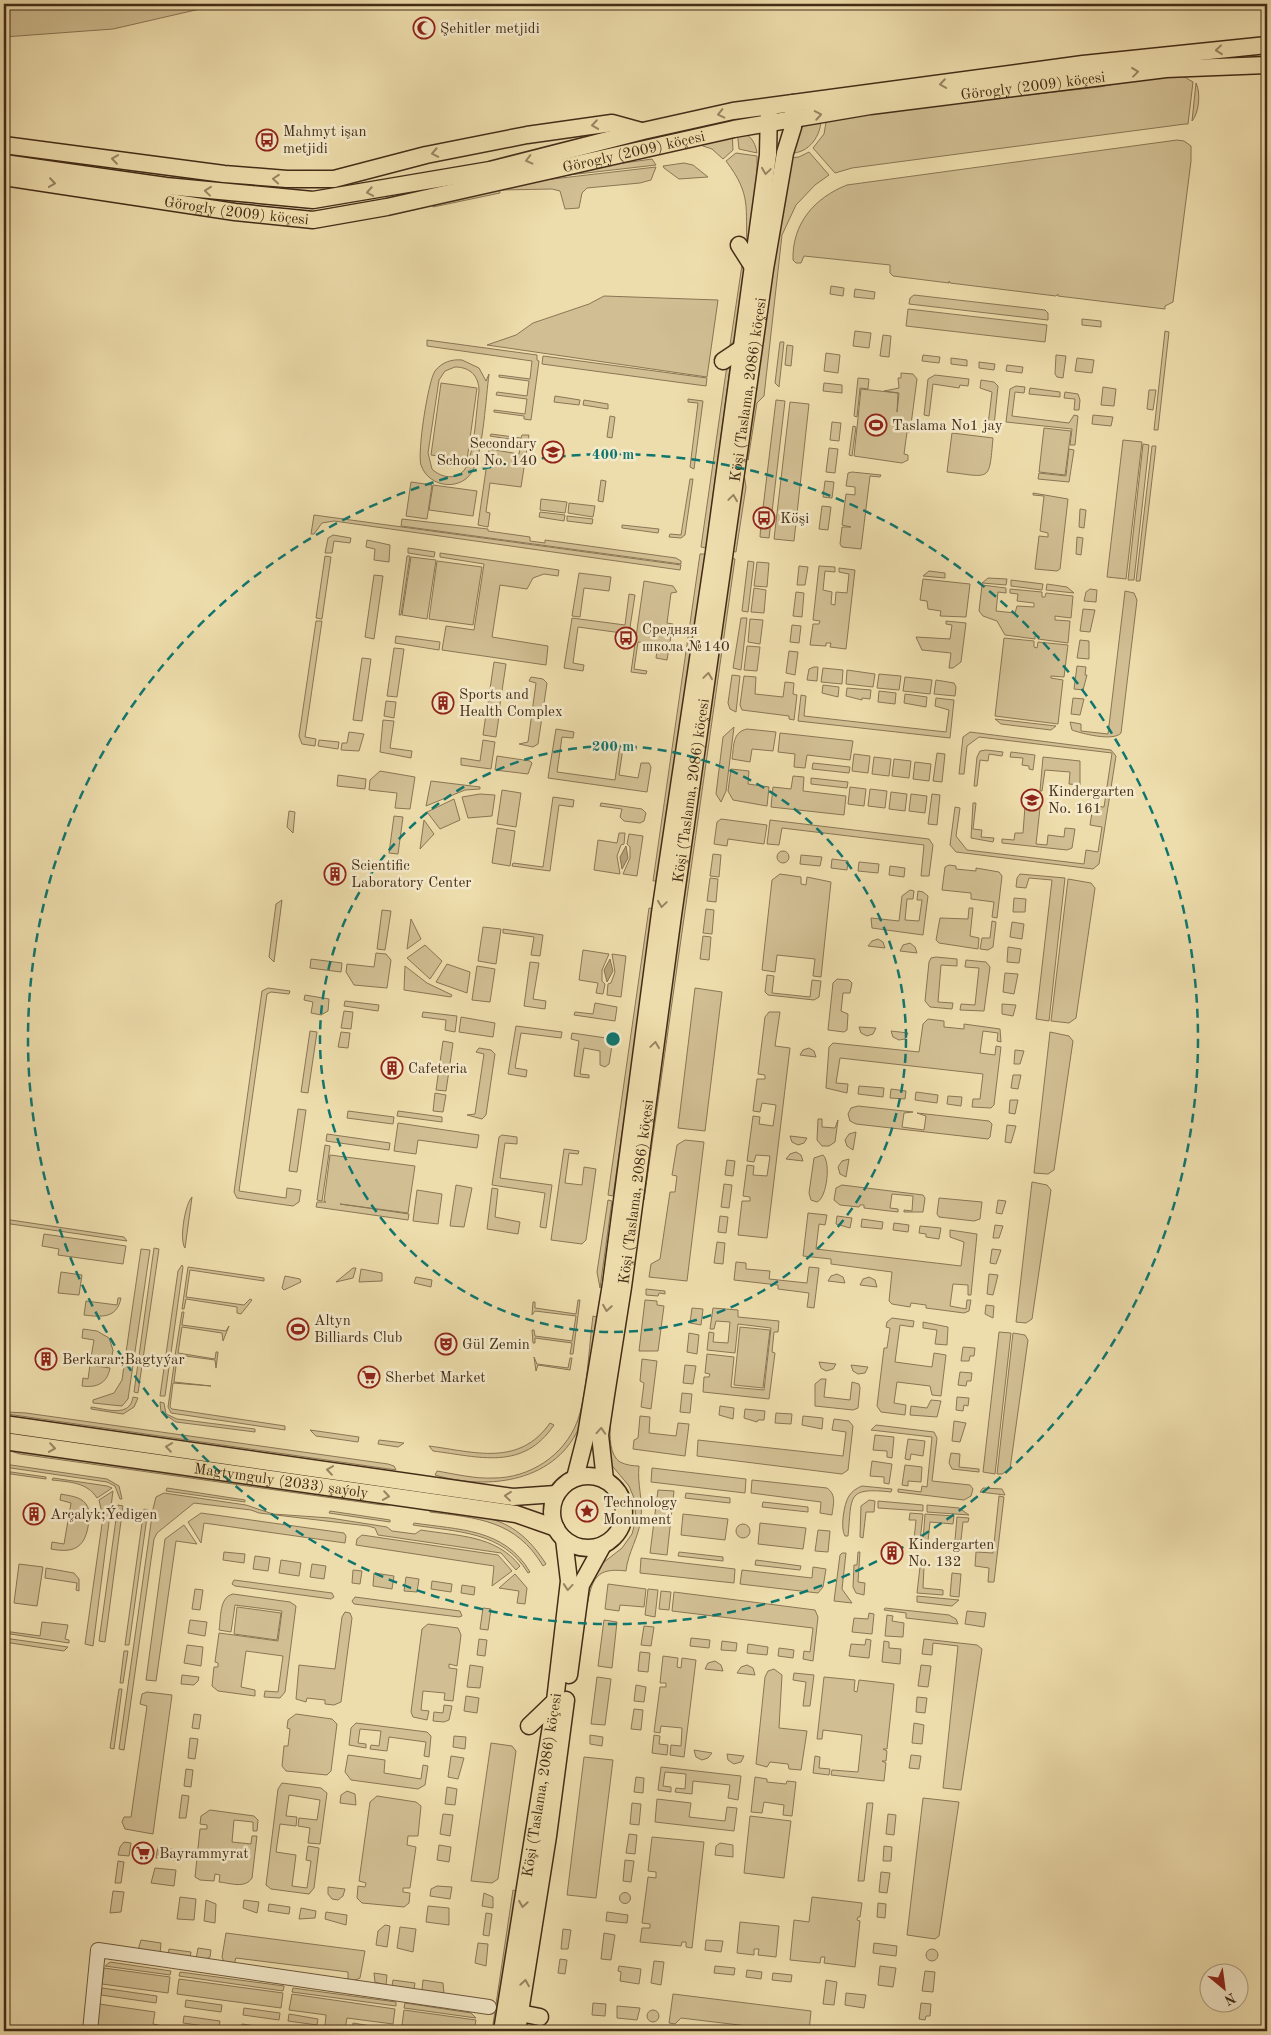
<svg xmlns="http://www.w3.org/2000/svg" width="1271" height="2035" viewBox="0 0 1271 2035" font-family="'Old Standard TT',serif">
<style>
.green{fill:#d1bf93;stroke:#8a7655;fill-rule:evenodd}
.water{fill:#b4a179;stroke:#877252}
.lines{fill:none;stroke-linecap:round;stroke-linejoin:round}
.minor-casing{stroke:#6e583c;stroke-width:16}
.major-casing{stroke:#432c17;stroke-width:19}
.minor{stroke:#f4e9c9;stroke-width:14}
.major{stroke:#eeddac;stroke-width:16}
.oneway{stroke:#988462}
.ring{fill:none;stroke:#0f766e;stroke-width:2.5;stroke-dasharray:9 6}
.labels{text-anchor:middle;stroke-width:5;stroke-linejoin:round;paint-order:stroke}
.poi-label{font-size:15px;fill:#432c17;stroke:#f4e9c9;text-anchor:start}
.street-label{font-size:15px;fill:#432c17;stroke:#f4e9c9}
.centre{fill:#0f766e;stroke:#f4e9c9;stroke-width:2.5}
.ring-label{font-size:15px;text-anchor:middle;font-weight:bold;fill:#0f766e;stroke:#f4e9c9;stroke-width:5;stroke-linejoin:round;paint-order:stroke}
</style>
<rect width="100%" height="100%" fill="#eeddac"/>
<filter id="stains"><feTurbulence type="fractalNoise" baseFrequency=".004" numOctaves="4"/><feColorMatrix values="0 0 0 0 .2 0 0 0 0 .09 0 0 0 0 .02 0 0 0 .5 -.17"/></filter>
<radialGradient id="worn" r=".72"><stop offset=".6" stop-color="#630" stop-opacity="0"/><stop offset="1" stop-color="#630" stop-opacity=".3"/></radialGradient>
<path class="green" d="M 4,4 L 252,4 L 242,9 L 213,6 L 113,29 L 4,37 Z
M 1183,76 L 1193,82 L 1188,124 L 1185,124 L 852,168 L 835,173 L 813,148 L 824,134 L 827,117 L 1100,87 L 1138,79 Z
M 1196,83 C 1201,93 1199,113 1192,121 Z
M 821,117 C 822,135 809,154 790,153 C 798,132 799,125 821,117 Z
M 732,129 L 733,150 L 723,159 L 712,149 L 688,141 Z
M 737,130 C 749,134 755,140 757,153 L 739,149 Z
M 1177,140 L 1184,141 L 1191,146 L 1191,161 L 1173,302 L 1165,306 L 1165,309 L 1058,296 L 1058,294 L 1056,296 L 950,283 L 949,281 L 949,283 L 893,276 L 890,273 L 890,265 L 804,256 L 801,263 L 796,263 L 793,260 C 792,224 814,198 847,185 Z
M 809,152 L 829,175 L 815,185 L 796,205 L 782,235 L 764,396 L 757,403 L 748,460 L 748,446 L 789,158 L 799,157 Z
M 736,153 L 757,156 L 757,177 L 750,243 L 747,246 C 745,208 752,195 726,161 Z
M 652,159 L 656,165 L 499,183 L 500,193 L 433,207 L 431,198 L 525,177 Z
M 684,163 L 693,165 L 708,177 L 679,179 L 664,168 L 663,166 Z
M 656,167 L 651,180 L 640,183 L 587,188 L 582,193 L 579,208 L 565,209 L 560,191 L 552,189 L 502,190 L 501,185 Z
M 742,265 L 745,275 L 736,338 L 730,345 Z
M 831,286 L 844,288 L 843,296 L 830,294 Z
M 855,289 L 875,292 L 874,299 L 854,297 Z
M 914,295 L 1045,310 L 1048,313 L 1048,320 L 909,304 L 910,298 Z
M 604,296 L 718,300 L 707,377 L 487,345 L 516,335 L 533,323 L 589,304 Z
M 908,309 L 1047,325 L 1045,342 L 906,326 Z
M 1082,319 L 1101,321 L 1101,327 L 1082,325 Z
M 855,331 L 871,333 L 869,348 L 853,346 Z
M 1165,331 L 1169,332 L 1158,430 L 1154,430 Z
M 883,335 L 891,336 L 889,357 L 880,356 Z
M 427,340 L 537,355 L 537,360 L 539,361 L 531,420 L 524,419 L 524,416 L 494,412 L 494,410 L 525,414 L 527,399 L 496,395 L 497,392 L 527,396 L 529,381 L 499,377 L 499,375 L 530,379 L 532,361 L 427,346 Z
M 780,342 L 784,342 L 779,387 L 775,383 Z
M 787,345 L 793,346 L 791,366 L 785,365 Z
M 826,353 L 840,355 L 838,373 L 824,371 Z
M 923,355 L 940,357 L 939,363 L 922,361 Z
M 1056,355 L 1066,356 L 1063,378 L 1057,377 L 1055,374 Z
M 543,356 L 707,378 L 706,386 L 542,364 Z
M 951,358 L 967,360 L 967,366 L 951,364 Z
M 1077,358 L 1094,360 L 1092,373 L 1075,371 Z
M 462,360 L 479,368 L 486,381 L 489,374 C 486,397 483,449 474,468 C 464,492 429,489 421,465 C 417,453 428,381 435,371 C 442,362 452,359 462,360 ZM 455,367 C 470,367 479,376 479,391 C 476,411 475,448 467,465 C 461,481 442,479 432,469 L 428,453 L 439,380 L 445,371 Z
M 731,361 L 706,548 L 701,547 L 726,372 Z
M 979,362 L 995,364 L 994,370 L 979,368 Z
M 1007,365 L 1023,367 L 1022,373 L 1006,371 Z
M 901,373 L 913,374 L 917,379 L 910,432 L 907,432 L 904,454 L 908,455 L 908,460 L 902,463 L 854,456 L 861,389 L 898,393 L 897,412 L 899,393 L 884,391 L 899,388 L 898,378 L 901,378 Z
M 935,375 L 969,379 L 968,386 L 960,385 L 959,388 L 933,384 L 929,416 L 924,415 L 928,379 Z
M 858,378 L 869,379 L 868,389 L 860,388 L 857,417 L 854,416 Z
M 981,380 L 994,382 L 998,386 L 994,426 L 988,425 L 992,392 L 980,388 Z
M 441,383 L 477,388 L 467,460 L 431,455 Z
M 824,383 L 842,385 L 842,393 L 823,391 Z
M 1016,386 L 1025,387 L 1024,393 L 1015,392 L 1012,416 L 1069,423 L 1074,415 L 1078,416 L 1075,445 L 1070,445 L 1072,429 L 1006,422 L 1010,389 Z
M 1103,387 L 1116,389 L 1114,406 L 1101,405 Z
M 1030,388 L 1060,392 L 1060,397 L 1029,394 Z
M 1149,390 L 1156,390 L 1153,410 L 1147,409 Z
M 1065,392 L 1078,394 L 1080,400 L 1079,410 L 1074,410 L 1075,399 L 1064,398 Z
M 555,396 L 580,400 L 579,405 L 554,402 Z
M 688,399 L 703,401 L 694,469 L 690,467 L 698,403 L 688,402 Z
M 584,400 L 608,404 L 608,409 L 583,405 Z
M 776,400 L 785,401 L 769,538 L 760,537 L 761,522 L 766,522 L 768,509 L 763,508 Z
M 790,402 L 809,404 L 794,541 L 774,539 Z
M 1093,415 L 1113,417 L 1111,426 L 1092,424 Z
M 610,416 L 615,417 L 612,438 L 607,437 Z
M 832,422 L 841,423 L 839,441 L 830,440 Z
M 853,426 L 856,427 L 852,456 L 849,455 Z
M 1044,428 L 1071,431 L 1065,475 L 1039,472 Z
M 952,433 L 993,438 C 989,483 991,477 947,472 Z
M 491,434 L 521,438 L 522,435 L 529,435 L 521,487 L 490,483 L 486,512 L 490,513 L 488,527 L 478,525 L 489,449 L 519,454 L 521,441 L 490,436 Z
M 1123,440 L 1142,442 L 1126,579 L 1107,577 Z
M 1143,444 L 1149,445 L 1134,580 L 1128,580 Z
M 1152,446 L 1156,446 L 1140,581 L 1136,581 Z
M 829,448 L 838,449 L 835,473 L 826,472 Z
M 1069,449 L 1074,450 L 1069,482 L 1038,479 L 1039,473 L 1066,476 Z
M 852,472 L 881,475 L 880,477 L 870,476 L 861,549 L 842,547 L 840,544 L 842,527 L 851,527 L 842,525 L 846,494 L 855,495 L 855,487 L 846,486 L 848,473 Z
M 744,474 L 746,487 L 736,552 L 732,551 Z
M 690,479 L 693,479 L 685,535 L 681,538 L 669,537 L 670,534 L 681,535 Z
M 601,480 L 606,481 L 603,502 L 598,501 Z
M 825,481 L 834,482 L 832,498 L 823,497 Z
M 411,482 L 432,485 L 427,519 L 406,516 Z
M 433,485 L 477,491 L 473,516 L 429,510 Z
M 1033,493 L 1068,499 L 1060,569 L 1057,571 L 1035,569 L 1039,536 L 1048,537 L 1048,533 L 1040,531 L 1044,496 L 1033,495 Z
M 541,499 L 567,502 L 565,513 L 540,510 Z
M 569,503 L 595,506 L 593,517 L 568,513 Z
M 822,506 L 831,507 L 828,530 L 819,529 Z
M 1080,509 L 1086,510 L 1084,528 L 1079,527 Z
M 540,512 L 565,515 L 564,521 L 539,517 Z
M 314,515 L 681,565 L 680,570 L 334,521 L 322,523 L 314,534 L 311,534 Z
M 567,516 L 593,519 L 592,524 L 567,521 Z
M 402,519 L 488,529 L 488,531 L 530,537 L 530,541 L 545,543 L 545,540 L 676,558 L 681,561 L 681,564 L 401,526 Z
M 622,525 L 659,529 L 658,533 L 622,528 Z
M 333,535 L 351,538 L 350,543 L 334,541 L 332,553 L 325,553 L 328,538 Z
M 1077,537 L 1083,538 L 1081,555 L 1076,554 Z
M 367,540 L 390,545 L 389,562 L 374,560 L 375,549 L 366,547 Z
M 408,548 L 435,552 L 434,557 L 408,553 Z
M 440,553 L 559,570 L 558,576 L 544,574 L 533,578 L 527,589 L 500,585 L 492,637 L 548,646 L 546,665 L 442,650 L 446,626 L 474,630 L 484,564 L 440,557 Z
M 700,554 L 705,554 L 658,881 L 653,881 Z
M 325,556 L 331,557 L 322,619 L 316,618 Z
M 407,556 L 410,556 L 401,615 L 399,615 Z
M 411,557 L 436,560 L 427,619 L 402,615 Z
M 731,558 L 735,559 L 644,1200 L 639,1200 Z
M 437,561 L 482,567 L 473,625 L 429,619 Z
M 748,561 L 754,562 L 748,612 L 742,611 Z
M 757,562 L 769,563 L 767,587 L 754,586 Z
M 799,566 L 808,567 L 805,585 L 797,585 Z
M 819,566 L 835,567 L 835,572 L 825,571 L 823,590 L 832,592 L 831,604 L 835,605 L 836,592 L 847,593 L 849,574 L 839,572 L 839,568 L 855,570 L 846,649 L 830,647 L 831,643 L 826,643 L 826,646 L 810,645 L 813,624 L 819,624 L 820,621 L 813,620 Z
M 929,571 L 945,573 L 945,578 L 923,576 Z
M 579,573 L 611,577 L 609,591 L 584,588 L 580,617 L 572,616 Z
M 374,575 L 383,576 L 374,639 L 365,637 Z
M 988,578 L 1007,579 L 1006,585 L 982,583 Z
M 923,579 L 970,584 L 966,617 L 940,616 L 941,611 L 928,609 L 927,601 L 920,600 Z
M 1011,580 L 1043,584 L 1042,590 L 1011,586 Z
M 644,581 L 673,586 L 677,592 L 671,593 L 667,623 L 673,624 L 667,660 L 656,658 L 658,644 L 638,642 L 634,669 L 647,671 L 646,674 L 631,672 Z
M 1047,584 L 1067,587 L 1074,593 L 1046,590 Z
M 982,585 L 1006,588 L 1006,593 L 998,592 L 996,611 L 1015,613 L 1017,606 L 1034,607 L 1034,603 L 1017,601 L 1018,594 L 1010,593 L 1010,589 L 1042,592 L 1042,597 L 1045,597 L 1046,593 L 1073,596 L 1071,618 L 1055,616 L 1055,620 L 1070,621 L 1068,643 L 1038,639 L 1039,636 L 1035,636 L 1035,639 L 1005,635 L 997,621 L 983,616 L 979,611 Z
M 754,588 L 766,590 L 764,613 L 751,612 Z
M 1090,589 L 1097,590 L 1096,602 L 1084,601 L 1086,592 Z
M 1125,591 L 1134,593 L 1137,600 L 1121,733 C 1113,742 1080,733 1072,730 L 1070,722 L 1081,724 L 1081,731 L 1108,734 Z
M 796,592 L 804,593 L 802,617 L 793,616 Z
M 629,594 L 635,595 L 629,634 L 578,627 L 573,663 L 584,665 L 583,671 L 564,668 L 572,618 L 625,625 Z
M 1083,609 L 1095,610 L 1090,632 L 1080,631 Z
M 741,618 L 747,618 L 741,670 L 733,668 Z
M 750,619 L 763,620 L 760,644 L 748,642 Z
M 316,621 L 322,621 L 305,737 L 316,739 L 315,746 L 302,744 L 299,736 Z
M 946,621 L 966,623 L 961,662 L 953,668 L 949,668 L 951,653 L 922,650 L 916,637 L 950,639 L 952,625 L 946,624 Z
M 792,625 L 801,626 L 799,643 L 790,642 Z
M 396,636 L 440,642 L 439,650 L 395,643 Z
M 1004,638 L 1034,641 L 1034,647 L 1037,648 L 1038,642 L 1068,645 L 1064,677 L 1051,676 L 1051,678 L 1063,680 L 1058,724 L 995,716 Z
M 1080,640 L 1089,641 L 1089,659 L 1077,658 Z
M 747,646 L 760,647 L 757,671 L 744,670 Z
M 394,648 L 404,649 L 397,697 L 387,696 Z
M 789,651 L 798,652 L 795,675 L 786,673 Z
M 362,658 L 371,659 L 362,721 L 353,720 Z
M 494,662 L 506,664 L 499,711 L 487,709 Z
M 1077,666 L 1086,667 L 1085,675 L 1087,675 L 1083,690 L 1074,689 Z
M 814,667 L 818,667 L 817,681 L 807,680 L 809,669 Z
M 823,668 L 843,670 L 842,684 L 821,682 Z
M 847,670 L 875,674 L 873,687 L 846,684 Z
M 879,674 L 901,676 L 899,690 L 877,688 Z
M 732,675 L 740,676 L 736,712 L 730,709 L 728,703 Z
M 744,676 L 756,677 L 755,694 L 783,697 L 785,682 L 794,683 L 793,694 L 797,695 L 794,720 L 789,719 L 789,716 L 742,710 L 740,705 Z
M 531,677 L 543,679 L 547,683 L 538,744 L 533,747 L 519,744 L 528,742 L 536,683 L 529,681 Z
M 905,677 L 932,680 L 930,694 L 903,691 Z
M 936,680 L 954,683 L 956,687 L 955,696 L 934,694 Z
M 823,685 L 839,687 L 838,697 L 822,693 Z
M 847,688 L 871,690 L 870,699 L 862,698 L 862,700 L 846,696 Z
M 879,691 L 896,693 L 895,704 L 878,702 Z
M 905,694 L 927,697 L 926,707 L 904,703 Z
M 801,695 L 806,696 L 804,716 L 946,732 L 949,710 L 935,706 L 936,698 L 954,700 L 950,738 L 798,721 Z
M 1073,698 L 1084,699 L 1080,715 L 1071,714 Z
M 386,701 L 396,702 L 394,718 L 384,716 Z
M 486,714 L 499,716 L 496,737 L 483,735 Z
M 995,719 L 1056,726 L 1051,730 L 1001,724 Z
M 383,720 L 394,721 L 390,748 L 412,751 L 411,758 L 380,752 Z
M 734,727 L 726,791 L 721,802 L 716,794 L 723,737 Z
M 556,729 L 574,732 L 573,738 L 562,737 L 557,772 L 615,780 L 620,745 L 636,747 L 636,750 L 623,748 L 619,775 L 638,778 L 641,763 L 649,763 L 651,767 L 647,792 L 548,778 Z
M 747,729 L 776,732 L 773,751 L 752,749 L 750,762 L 732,759 C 734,747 732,732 747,729 Z
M 349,732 L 364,734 L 359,751 L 341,750 L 342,743 L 347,743 Z
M 970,732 L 1111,750 L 1116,756 L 1099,864 L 1093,869 L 956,852 L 950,845 L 955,807 L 960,808 L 956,836 L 967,850 L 1084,864 L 1086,850 L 1098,852 L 1102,827 L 1090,825 L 1093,806 L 1104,807 L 1112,753 L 979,737 L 967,746 L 964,774 L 959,774 L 963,737 Z
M 780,733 L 853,741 L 850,760 L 807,755 L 805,768 L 794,767 L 795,754 L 778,752 Z
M 319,740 L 339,742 L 338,749 L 318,746 Z
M 483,740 L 495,742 L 491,769 L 461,765 L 461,758 L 480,761 Z
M 986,750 L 1003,752 L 1002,756 L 989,754 L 988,761 L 980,760 L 977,786 L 974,786 L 977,757 L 980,751 Z
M 1011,752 L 1035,755 L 1033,770 L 1029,769 L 1029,766 L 1022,765 L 1023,758 L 1010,757 Z
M 937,753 L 945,754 L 942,782 L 933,781 Z
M 854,754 L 870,756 L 868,773 L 852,771 Z
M 497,756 L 530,761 L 532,763 L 528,774 L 495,770 Z
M 874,757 L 891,759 L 889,776 L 872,774 Z
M 1043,757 L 1080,761 L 1080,785 L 1069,784 L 1070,772 L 1045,770 L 1042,791 L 1040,791 Z
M 894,759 L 911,761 L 909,778 L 892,776 Z
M 915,762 L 931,764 L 929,781 L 913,779 Z
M 813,763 L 850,767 L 849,773 L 812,769 Z
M 731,769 L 749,771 L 748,784 L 769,787 L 767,806 L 733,800 L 728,791 Z
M 380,771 L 415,777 L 410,809 L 395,808 L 397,793 L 369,790 L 370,780 Z
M 338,775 L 366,779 L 365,789 L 337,786 Z
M 793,776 L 804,777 L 803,791 L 846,796 L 844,815 L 771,807 L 773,787 L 791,789 Z
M 811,778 L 848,782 L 847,788 L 811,784 Z
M 431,781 L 480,787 L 480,789 L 465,790 L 426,806 Z
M 850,787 L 866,789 L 864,806 L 848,804 Z
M 870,789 L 887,791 L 885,808 L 868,806 Z
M 502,790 L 521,793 L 516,827 L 497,824 Z
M 891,792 L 907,794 L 905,811 L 889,809 Z
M 480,794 L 495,795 L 492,816 L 468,818 L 462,797 Z
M 911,794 L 927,796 L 925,813 L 909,811 Z
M 932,794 L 940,795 L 937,825 L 928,824 Z
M 553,797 L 574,800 L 573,807 L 559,805 L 550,871 L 512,866 L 513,863 L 543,867 Z
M 454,799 L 460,820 L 440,829 L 427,812 Z
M 601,803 L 642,809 L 646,813 L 644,821 L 640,823 L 624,821 L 620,817 L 622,809 L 600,806 Z
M 973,803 L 976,803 L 973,829 L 982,830 L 981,837 L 994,838 L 993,842 L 971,838 Z
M 1025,806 L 1040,808 L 1036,844 L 1047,845 L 1048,835 L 1064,837 L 1065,828 L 1075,829 L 1072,848 L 1067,850 L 1002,843 L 1002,839 L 1014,840 L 1015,833 L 1023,833 Z
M 289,811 L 295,812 L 293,833 L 287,827 Z
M 394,816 L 403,817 L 398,854 L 389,853 Z
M 721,819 L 767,825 L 764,844 L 728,839 L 727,846 L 714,844 L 717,822 Z
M 424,820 L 434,834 L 420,849 Z
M 770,820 L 929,839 L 933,845 L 929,876 L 921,876 L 924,845 L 782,828 L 779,845 L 767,844 Z
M 497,828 L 515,831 L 510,866 L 492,863 Z
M 619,833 L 625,833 L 624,844 L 621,845 L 617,856 L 620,874 L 594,870 L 598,840 L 617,843 Z
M 629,834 L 643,836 L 637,876 L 623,874 L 630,858 L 630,847 L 627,844 Z
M777 857a6 6 0 1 1 12 0a6 6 0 1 1-12 0Z
M 713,854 L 721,855 L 719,877 L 710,876 Z
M 801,855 L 822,857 L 820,866 L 800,864 Z
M 832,859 L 848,861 L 847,870 L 831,868 Z
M 859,862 L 879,864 L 878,873 L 858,871 Z
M 949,865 L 956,866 L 956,869 L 976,871 L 976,868 L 999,872 L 1002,876 L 997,918 L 992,917 L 994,902 L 971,899 L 971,893 L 942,890 L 945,867 Z
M 890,866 L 905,868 L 904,877 L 889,875 Z
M 780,874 L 801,877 L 801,884 L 806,885 L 807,877 L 831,882 L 821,977 L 813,976 L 815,959 L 777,955 L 775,972 L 762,970 L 772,880 Z
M 1020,874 L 1065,878 L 1049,1021 L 1036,1019 L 1052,880 L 1029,878 L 1026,888 L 1016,887 L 1017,878 Z
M 710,878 L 718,879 L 716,902 L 707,901 Z
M 1068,879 L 1091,883 L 1095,888 L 1076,1018 L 1069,1023 L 1051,1021 Z
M 910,890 L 914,891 L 913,899 L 907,899 L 905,920 L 919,921 L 922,900 L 917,900 L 918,891 L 923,892 L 928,896 L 923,935 L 872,928 L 871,918 L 899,921 L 902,896 Z
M 1014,898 L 1026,899 L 1025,912 L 1013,912 Z
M 282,900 L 274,962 L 269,957 L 276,904 Z
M 649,908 L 654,909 L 613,1196 L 608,1195 Z
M 969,908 L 973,908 L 970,936 L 979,938 L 978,949 L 939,943 L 936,940 L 940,918 L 968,919 Z
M 706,909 L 714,910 L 712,934 L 703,933 Z
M 382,910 L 391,911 L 385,950 L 377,949 Z
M 411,919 L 421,939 L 407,949 Z
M 992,921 L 996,922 L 993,947 L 988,950 L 980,949 L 982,938 L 990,938 Z
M 1012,922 L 1024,924 L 1022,939 L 1010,937 Z
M 483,927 L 501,929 L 496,964 L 478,961 Z
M 503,929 L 543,935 L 540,956 L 531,955 L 534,937 L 503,933 Z
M 703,936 L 711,937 L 709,960 L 700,959 Z
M 878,939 L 883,942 L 885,948 L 868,946 L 872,941 Z
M 910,943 L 915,947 L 917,953 L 900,951 L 903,945 Z
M 425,945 L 442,961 L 430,979 L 407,958 Z
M 1008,947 L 1021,949 L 1019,963 L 1007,962 Z
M 583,950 L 609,954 L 602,970 L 602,981 L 605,984 L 603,994 L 596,993 L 598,983 L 579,980 Z
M 376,953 L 386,954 L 391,960 L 387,988 L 354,985 L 346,972 L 347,964 L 374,967 Z
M 612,954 L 626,956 L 621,997 L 607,995 L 608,984 L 611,983 L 615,972 Z
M 936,957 L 957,959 L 957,966 L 941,965 L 938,1002 L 953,1003 L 952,1009 L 930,1007 L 925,1001 L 929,962 L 931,958 Z
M 311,959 L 342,963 L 341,972 L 310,968 Z
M 966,960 L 986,962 L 990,967 L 984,1011 L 960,1010 L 961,1004 L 975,1005 L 979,968 L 965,967 Z
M 530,962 L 539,963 L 533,999 L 546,1001 L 545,1009 L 524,1006 Z
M 447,964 L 470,972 L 467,993 L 436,982 Z
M 405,966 L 427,983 L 452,995 L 451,997 L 404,990 Z
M 477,966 L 495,969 L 490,1002 L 472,1000 Z
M 1005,973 L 1018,974 L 1014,994 L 1003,992 Z
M 767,975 L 774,976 L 772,993 L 810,997 L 812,980 L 821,981 L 819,997 L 814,1000 L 768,995 L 765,992 Z
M 837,979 L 849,980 L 852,983 L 850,993 L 843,993 L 841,1011 L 848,1014 L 847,1030 L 844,1032 L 828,1030 L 833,983 Z
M 268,988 L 290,991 L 289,994 L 271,992 L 267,994 L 239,1191 L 286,1198 L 287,1188 L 301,1190 L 299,1202 L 293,1206 L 237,1198 L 234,1192 L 262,991 Z
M 695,988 L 722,992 L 705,1131 L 678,1128 Z
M 305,995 L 329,999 L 328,1011 L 321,1015 L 311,1013 L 313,1002 L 304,1000 Z
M 345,1001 L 379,1005 L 378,1011 L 344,1006 Z
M 595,1003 L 617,1007 L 615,1021 L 574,1015 L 575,1012 L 593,1014 Z
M 1002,1004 L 1016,1005 L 1013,1016 L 1002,1014 Z
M 344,1011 L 353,1012 L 351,1029 L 341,1028 Z
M 423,1012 L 457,1016 L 455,1032 L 445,1030 L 446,1020 L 422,1017 Z
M 769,1012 L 780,1012 L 775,1046 L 790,1048 L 767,1238 L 738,1235 L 742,1201 L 750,1201 L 750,1197 L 743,1196 L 747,1165 L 754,1166 L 753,1175 L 767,1176 L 770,1156 L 756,1155 L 754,1162 L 747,1161 L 753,1116 L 760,1117 L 759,1124 L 773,1126 L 776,1105 L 762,1103 L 760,1112 L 753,1111 L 757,1079 L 765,1079 L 765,1075 L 758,1074 L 765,1017 Z
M 461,1017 L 495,1023 L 493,1037 L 459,1032 Z
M 928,1019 L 944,1021 L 944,1027 L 964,1029 L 964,1024 L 1000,1029 L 1001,1042 L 997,1041 L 998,1033 L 983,1031 L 980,1053 L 995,1055 L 996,1046 L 1001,1047 L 994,1105 L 991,1108 L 972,1107 L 973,1099 L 980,1099 L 983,1074 L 840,1058 L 836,1083 L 848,1084 L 847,1093 L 826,1088 L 829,1047 L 833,1043 L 919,1052 L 923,1024 Z
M 516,1026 L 562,1032 L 561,1038 L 521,1033 L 515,1068 L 527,1070 L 526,1077 L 508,1074 Z
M 859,1027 L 876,1028 L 873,1034 L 867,1036 L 861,1033 Z
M 310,1031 L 317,1032 L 308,1093 L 301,1092 Z
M 891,1031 L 908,1033 L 905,1039 L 899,1040 L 893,1037 Z
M 341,1032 L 350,1033 L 348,1048 L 338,1047 Z
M 1050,1032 L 1069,1036 L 1073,1041 L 1054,1170 L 1048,1174 L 1034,1173 Z
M 572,1033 L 613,1039 L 609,1064 L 605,1067 L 600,1065 L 600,1051 L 584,1048 L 580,1074 L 589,1075 L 589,1078 L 574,1076 L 579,1041 L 571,1039 Z
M 443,1041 L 453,1043 L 446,1091 L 436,1090 Z
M 479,1048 L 491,1050 L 495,1054 L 486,1115 L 482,1119 L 467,1115 L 475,1114 L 484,1054 L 476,1052 Z
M 809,1048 L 814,1051 L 816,1057 L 800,1055 L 803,1050 Z
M 1015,1050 L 1024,1051 L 1020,1064 L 1014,1064 Z
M 1013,1075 L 1021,1075 L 1018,1089 L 1011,1088 Z
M 859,1086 L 884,1088 L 883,1097 L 858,1094 Z
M 891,1089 L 906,1091 L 905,1099 L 890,1098 Z
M 916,1092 L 938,1095 L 937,1103 L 915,1100 Z
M 435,1093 L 446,1095 L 443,1112 L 433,1111 Z
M 948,1096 L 962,1097 L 961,1106 L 947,1104 Z
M 1010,1100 L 1018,1100 L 1015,1114 L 1009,1113 Z
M 858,1106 L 913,1112 L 904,1113 L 902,1127 L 924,1130 L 926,1116 L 917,1113 L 989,1121 L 992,1124 L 990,1137 L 988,1139 L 856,1124 L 850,1121 L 848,1114 L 851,1108 Z
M 298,1109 L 306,1110 L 297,1172 L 289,1171 Z
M 348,1111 L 394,1117 L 393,1124 L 347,1118 Z
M 398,1111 L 442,1117 L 442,1122 L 397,1116 Z
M 818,1119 L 822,1119 L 822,1127 L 835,1128 L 838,1120 L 835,1142 L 829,1146 L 822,1146 L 817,1140 Z
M 398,1123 L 479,1135 L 477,1148 L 418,1140 L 416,1154 L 394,1151 Z
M 1007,1125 L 1016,1126 L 1011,1143 L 1005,1142 Z
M 856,1132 L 853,1150 L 847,1146 L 845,1140 L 849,1134 Z
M 327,1134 L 390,1143 L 389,1150 L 326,1141 Z
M 502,1135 L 517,1137 L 517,1144 L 505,1143 L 500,1178 L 552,1185 L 546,1228 L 540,1227 L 545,1193 L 492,1185 L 499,1137 Z
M 790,1136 L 807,1138 L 804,1143 L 798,1145 L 792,1142 Z
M 685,1140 L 704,1142 L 687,1281 L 649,1277 L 651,1264 L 660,1259 L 670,1192 L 675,1192 L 677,1176 L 672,1175 L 677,1145 Z
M 325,1145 L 330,1146 L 322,1201 L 317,1200 Z
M 564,1149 L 579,1151 L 578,1154 L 569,1153 L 565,1183 L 582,1185 L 584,1167 L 596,1169 L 586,1240 L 582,1244 L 551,1240 Z
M 796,1152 L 801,1155 L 803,1161 L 786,1159 L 790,1154 Z
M 330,1155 L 415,1166 L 408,1213 L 340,1204 L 409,1214 L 408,1220 L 316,1207 L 317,1202 L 326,1202 L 324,1201 Z
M 823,1155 C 831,1162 827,1198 817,1202 L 811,1200 L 809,1193 L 814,1158 Z
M 849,1159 L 846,1177 L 840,1174 L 838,1167 L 842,1161 Z
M 727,1160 L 735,1161 L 733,1176 L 725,1175 Z
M 1032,1182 L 1047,1185 L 1051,1190 L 1032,1319 L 1026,1323 L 1016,1322 Z
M 724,1184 L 732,1185 L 729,1208 L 721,1207 Z
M 456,1185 L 472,1188 L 464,1227 L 450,1226 Z
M 842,1185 L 923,1195 L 925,1198 L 923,1212 L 904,1212 L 904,1210 L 912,1211 L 913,1196 L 892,1194 L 890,1208 L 898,1209 L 898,1212 L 864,1208 L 864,1205 L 860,1205 L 859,1207 L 840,1205 L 834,1200 L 836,1188 Z
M 492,1188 L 498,1189 L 495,1217 L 520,1222 L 518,1234 L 487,1229 Z
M 417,1190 L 442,1194 L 438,1224 L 413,1221 Z
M 192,1197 L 185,1248 C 179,1240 185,1204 192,1197 Z
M 939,1198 L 982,1202 L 980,1219 L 974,1221 L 939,1217 L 937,1214 Z
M 608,1200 L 612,1201 L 600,1288 L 597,1272 Z
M 998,1200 L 1006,1201 L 1002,1214 L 996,1213 Z
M 808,1213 L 827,1215 L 825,1225 L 819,1224 L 816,1249 L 961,1266 L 964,1242 L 950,1237 L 950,1230 L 977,1234 L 971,1295 L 968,1295 L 968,1285 L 953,1284 L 950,1306 L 966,1309 L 967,1300 L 971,1300 L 969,1311 L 964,1313 L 926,1308 L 926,1305 L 911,1303 L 910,1307 L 892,1304 L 889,1301 L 892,1272 L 831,1264 L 831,1259 L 803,1256 Z
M 720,1216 L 728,1217 L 726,1233 L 718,1232 Z
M 837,1216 L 852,1218 L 850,1228 L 836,1224 Z
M 4,1219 L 124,1237 L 127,1241 L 4,1223 Z
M 862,1219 L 883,1222 L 882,1229 L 861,1227 Z
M 894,1223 L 909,1225 L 908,1232 L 893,1230 Z
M 995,1225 L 1003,1226 L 999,1238 L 993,1238 Z
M 920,1226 L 941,1228 L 939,1239 L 926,1237 L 926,1234 L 919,1233 Z
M 44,1234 L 126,1246 L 123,1264 L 58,1255 L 59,1249 L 42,1246 Z
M 717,1242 L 725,1243 L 723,1264 L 714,1263 Z
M 154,1248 L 159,1249 L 138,1393 L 134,1392 Z
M 141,1249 L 150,1250 L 128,1399 L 122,1406 L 93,1403 L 93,1400 L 114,1393 L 122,1380 Z
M 992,1249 L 1001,1250 L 996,1264 L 990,1263 Z
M 736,1262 L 746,1263 L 746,1269 L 770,1271 L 769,1279 L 807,1283 L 809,1267 L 819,1268 L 814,1308 L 807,1307 L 809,1293 L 778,1289 L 778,1285 L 734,1280 Z
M 182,1265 L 183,1267 L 165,1396 L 160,1396 L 178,1271 Z
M 188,1267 L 264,1278 L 264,1281 L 190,1270 L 186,1297 L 244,1305 L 250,1299 L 252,1300 L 241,1314 L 237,1313 L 237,1307 L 186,1299 L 184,1309 L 182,1309 Z
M 353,1268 L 356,1268 L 353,1278 L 336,1282 Z
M 361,1269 L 382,1273 L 382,1281 L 359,1282 Z
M 61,1272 L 82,1275 L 79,1295 L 58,1293 Z
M 837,1274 L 843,1277 L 845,1283 L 828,1281 L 831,1276 Z
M 989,1274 L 998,1275 L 993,1295 L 987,1294 Z
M 285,1276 L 300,1279 L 301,1282 L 284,1290 L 282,1288 Z
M 416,1277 L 432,1280 L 431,1287 L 414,1283 Z
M 869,1277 L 875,1280 L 877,1287 L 860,1285 L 863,1279 Z
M 646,1289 L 665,1291 L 665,1294 L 659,1293 L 658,1296 L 646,1295 Z
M 118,1298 L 121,1298 C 117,1319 101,1317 84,1315 L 86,1301 L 117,1305 Z
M 578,1300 L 580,1300 L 573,1354 L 570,1354 L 572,1343 L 535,1338 L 535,1343 L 533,1343 L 532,1330 L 534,1330 L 535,1336 L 572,1341 L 576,1316 L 535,1311 L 532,1315 L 533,1302 L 535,1302 L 535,1308 L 576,1314 Z
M 645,1300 L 657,1301 L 657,1305 L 664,1306 L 658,1351 L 639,1351 Z
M 986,1305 L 994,1306 L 993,1318 L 985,1314 Z
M 692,1308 L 703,1309 L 701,1325 L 690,1323 Z
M 713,1308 L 738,1310 L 738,1317 L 779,1321 L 778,1332 L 774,1332 L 772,1352 L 775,1353 L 769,1399 L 703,1392 L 704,1377 L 709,1377 L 710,1374 L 705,1373 L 707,1354 L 734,1357 L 731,1387 L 764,1390 L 771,1328 L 738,1324 L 735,1353 L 707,1350 L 709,1332 L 714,1333 L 713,1342 L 728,1343 L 730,1322 L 716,1321 L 714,1329 L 710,1329 Z
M 182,1312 L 184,1312 L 182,1325 L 226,1331 L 229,1326 L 223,1341 L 222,1333 L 182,1327 L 178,1353 L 215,1359 L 216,1352 L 218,1352 L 216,1368 L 215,1360 L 178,1355 L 176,1363 L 174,1362 Z
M 593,1316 L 597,1317 C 593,1346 591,1396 581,1423 C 558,1482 489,1491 435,1475 L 437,1471 C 455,1474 475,1479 494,1478 C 529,1478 564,1456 577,1422 C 587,1396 589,1346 593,1316 Z
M 892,1318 L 914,1321 L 913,1327 L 900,1325 L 895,1362 L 932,1367 L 934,1353 L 946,1355 L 941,1396 L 932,1395 L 930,1386 L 897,1382 L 894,1403 L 906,1405 L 905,1415 L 881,1412 L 877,1406 L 884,1348 L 887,1348 L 890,1328 L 886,1327 L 887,1322 Z
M 923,1322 L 948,1327 L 947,1345 L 935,1344 L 937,1330 L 923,1328 Z
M 740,1327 L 770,1330 L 763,1388 L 734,1385 Z
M 83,1329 L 97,1331 L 109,1338 L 113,1350 L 110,1366 L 90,1363 L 94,1340 L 82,1338 Z
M 999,1332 L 1011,1333 L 995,1474 L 983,1472 Z
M 689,1333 L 699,1335 L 697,1354 L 687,1352 Z
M 1013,1333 L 1025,1335 L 1028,1340 L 1010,1469 L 1002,1474 L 997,1474 Z
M 963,1347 L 975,1348 L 974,1356 L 970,1356 L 969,1361 L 961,1361 Z
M 534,1357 L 537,1364 L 568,1368 L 570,1358 L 572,1358 L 570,1370 L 538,1365 L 536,1371 Z
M 642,1359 L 657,1361 L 651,1409 L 641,1407 L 644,1383 L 640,1381 Z
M 819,1362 L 836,1364 L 833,1369 L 826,1371 L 821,1368 Z
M 90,1365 L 110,1368 C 107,1384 96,1388 82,1386 L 83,1378 L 88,1379 Z
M 174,1365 L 176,1366 L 174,1382 L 211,1386 L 173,1383 L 170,1407 L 172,1409 L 285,1426 L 285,1430 L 171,1413 L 168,1407 Z
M 685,1365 L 696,1366 L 693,1384 L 683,1383 Z
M 851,1365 L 868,1367 L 865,1373 L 858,1374 L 853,1371 Z
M 614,1371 L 618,1372 C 616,1392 600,1449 620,1462 C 626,1465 633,1466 639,1466 C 637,1484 643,1499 641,1518 C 639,1537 628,1552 626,1571 C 596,1567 592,1579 587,1606 L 583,1605 L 587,1589 L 599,1566 L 622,1548 L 632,1534 L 636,1519 L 634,1498 L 629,1486 L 609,1462 L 605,1444 Z
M 960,1372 L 972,1373 L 971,1381 L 967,1381 L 966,1386 L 958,1385 Z
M 821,1379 L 826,1379 L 824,1397 L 850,1400 L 852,1382 L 859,1384 L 860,1388 L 858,1408 L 853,1410 L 815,1406 L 815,1384 Z
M 682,1393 L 692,1394 L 690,1413 L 680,1412 Z
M 133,1397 L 138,1398 L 134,1407 L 123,1414 L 91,1409 L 91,1407 C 106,1409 130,1418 133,1397 Z
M 957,1397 L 969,1398 L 968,1406 L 964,1405 L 963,1411 L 956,1410 Z
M 931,1400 L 941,1401 L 937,1417 L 910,1415 L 911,1406 L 927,1408 Z
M 160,1402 L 164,1403 L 166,1414 L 177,1419 L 255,1429 L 255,1432 L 176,1422 L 161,1412 Z
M 720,1406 L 734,1408 L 733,1419 L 719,1415 Z
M 745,1409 L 765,1411 L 764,1420 L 758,1420 L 757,1422 L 744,1418 Z
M 7,1412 L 26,1413 L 388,1464 L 394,1466 L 396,1470 L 7,1414 Z
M 776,1413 L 792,1414 L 791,1424 L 775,1423 Z
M 640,1416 L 650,1417 L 649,1433 L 676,1436 L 678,1423 L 689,1424 L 685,1456 L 633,1449 L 634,1440 L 638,1438 Z
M 803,1416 L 823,1418 L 822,1429 L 802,1425 Z
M 834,1419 L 849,1421 L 853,1426 L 848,1470 L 842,1474 L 697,1456 L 698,1440 L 843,1456 L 846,1432 L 832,1430 Z
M 954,1421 L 966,1423 L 960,1442 L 952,1441 Z
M 550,1423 L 554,1425 C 523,1471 480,1457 433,1451 L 429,1446 C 475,1452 519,1467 550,1423 Z
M 876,1425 L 934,1432 L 937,1438 L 932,1481 L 970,1485 L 973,1489 L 971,1496 L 964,1500 L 898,1492 L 898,1489 L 921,1492 L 922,1486 L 927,1487 L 932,1437 L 871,1430 Z
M 310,1430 L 359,1437 L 358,1442 L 316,1436 Z
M 875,1435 L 894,1437 L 892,1458 L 887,1457 L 887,1451 L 873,1450 Z
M 908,1439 L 925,1441 L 923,1456 L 911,1454 L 910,1460 L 905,1459 Z
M 379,1440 L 404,1443 L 398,1447 L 378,1444 Z
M 4,1449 L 391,1502 L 389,1505 L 382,1505 L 20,1454 Z
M 951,1453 L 960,1454 L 959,1467 L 979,1469 L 979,1472 L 952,1469 L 949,1463 Z
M 872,1461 L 892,1464 L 889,1484 L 884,1483 L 884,1477 L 870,1476 Z
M 4,1464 L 107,1479 L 119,1486 L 122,1499 L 120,1499 L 115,1486 L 107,1482 L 4,1467 Z
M 905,1465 L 922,1467 L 921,1482 L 908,1481 L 908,1486 L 902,1485 Z
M 652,1468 L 746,1479 L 745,1493 L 651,1482 Z
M 4,1471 L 46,1477 L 46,1479 L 4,1473 Z
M 53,1478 L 107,1486 L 112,1488 L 97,1498 C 87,1482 69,1482 52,1480 Z
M 752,1480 L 827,1488 C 837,1495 833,1505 832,1515 L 820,1513 L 821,1502 L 751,1493 Z
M 862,1486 L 892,1489 L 891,1492 C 846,1487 852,1496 848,1536 L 845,1536 C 840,1529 844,1503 849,1496 C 852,1491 857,1488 862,1486 Z
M 167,1488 L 245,1500 L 245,1502 L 166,1491 Z
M 983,1488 L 1002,1489 L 1005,1495 L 980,1492 Z
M 658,1490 L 674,1491 L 667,1555 L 650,1553 Z
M 113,1491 L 93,1646 L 85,1644 L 103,1517 L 99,1500 Z
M 164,1493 L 246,1505 L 273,1514 L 330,1518 L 387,1527 L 392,1531 L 415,1534 L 421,1530 C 457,1536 496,1535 520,1566 L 516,1570 L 501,1553 L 378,1535 L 375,1528 L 368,1526 L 259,1513 L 251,1510 L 194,1503 L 157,1533 L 154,1539 L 124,1750 L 119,1749 L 153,1509 L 156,1497 Z
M 686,1493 L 730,1498 L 730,1503 L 685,1498 Z
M 61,1494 C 69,1496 80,1496 86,1504 C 91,1511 89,1519 88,1527 C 84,1549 72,1553 51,1549 L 52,1542 L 64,1544 L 71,1503 L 60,1500 Z
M 999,1496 L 1004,1497 L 994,1582 L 988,1582 L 989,1568 L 975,1566 L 976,1552 L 993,1553 Z
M 869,1500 L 875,1501 L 874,1512 L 866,1512 L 863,1538 L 860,1537 L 861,1506 Z
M 878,1501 L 923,1505 L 923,1511 L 878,1508 Z
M 763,1502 L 808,1507 L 808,1512 L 762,1507 Z
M 118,1505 L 123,1506 L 105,1642 L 99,1641 Z
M 927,1505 L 959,1508 L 969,1515 L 927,1512 Z
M 144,1509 L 148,1510 L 129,1645 L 125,1645 Z
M 430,1510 C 483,1516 514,1514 546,1564 L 543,1566 C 516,1520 477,1518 430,1512 Z
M 330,1511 L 390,1520 L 390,1522 L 329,1513 Z
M 201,1513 L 344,1533 L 346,1536 L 345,1543 L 204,1523 L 201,1543 L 188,1522 Z
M 910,1513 L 923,1514 L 920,1541 L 914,1540 L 916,1520 L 909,1520 Z
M 683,1514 L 728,1519 L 725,1540 L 681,1535 Z
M 925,1514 L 954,1516 L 953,1524 L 930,1522 L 928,1541 L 923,1541 Z
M 957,1517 L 969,1518 L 968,1522 L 963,1522 L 961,1540 L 955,1540 Z
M 414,1523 C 459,1530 504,1528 530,1572 L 528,1573 C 503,1531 457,1532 413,1525 Z
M 760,1523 L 806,1528 L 803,1549 L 758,1544 Z
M736 1531a7 7 0 1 1 14 0a7 7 0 1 1-14 0Z
M 184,1525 L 197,1544 L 176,1541 L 156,1681 L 146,1680 L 165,1539 Z
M 818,1530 L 830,1531 L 828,1552 L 815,1551 Z
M 362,1535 L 498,1555 L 512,1571 L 492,1586 L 494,1566 L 356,1545 L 357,1539 Z
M 224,1552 L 245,1554 L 244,1563 L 223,1560 Z
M 679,1552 L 723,1557 L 723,1561 L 678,1556 Z
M 858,1552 L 860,1552 L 858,1582 L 865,1583 L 864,1595 L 856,1593 L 853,1587 L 854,1565 L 857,1565 Z
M 842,1553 L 846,1553 L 842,1589 L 852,1603 L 834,1601 L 840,1555 Z
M 255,1556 L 270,1558 L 268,1571 L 253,1569 Z
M 641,1558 L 735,1569 L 734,1583 L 640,1573 Z
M 281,1560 L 301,1563 L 299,1576 L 279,1573 Z
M 756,1560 L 801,1566 L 800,1570 L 755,1565 Z
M 19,1564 L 43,1567 L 37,1606 L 14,1603 Z
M 312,1564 L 326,1566 L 324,1579 L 310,1577 Z
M 813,1567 L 826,1569 L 823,1587 L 818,1593 L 740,1584 L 742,1570 L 812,1578 Z
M 920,1567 L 924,1567 L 923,1588 L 943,1590 L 943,1595 L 917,1593 Z
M 46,1568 L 74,1573 L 79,1579 L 79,1591 L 76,1590 L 77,1583 L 45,1578 Z
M 353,1570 L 362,1571 L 360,1584 L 352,1583 Z
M 374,1573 L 394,1576 L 392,1589 L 373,1586 Z
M 952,1573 L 961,1574 L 959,1597 L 950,1596 Z
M 515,1574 L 527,1588 L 525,1604 L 517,1603 L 519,1591 L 499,1588 Z
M 406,1577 L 419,1579 L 417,1592 L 404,1591 Z
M 234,1580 L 332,1593 L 334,1597 L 331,1599 L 235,1586 L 232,1584 Z
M 432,1581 L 452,1584 L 451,1592 L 431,1589 Z
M 608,1584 L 646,1589 L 644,1607 L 620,1605 L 619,1611 L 605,1609 Z
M 462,1585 L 475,1587 L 474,1595 L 461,1593 Z
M 195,1589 L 203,1590 L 200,1610 L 192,1609 Z
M 648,1589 L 658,1590 L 655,1617 L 645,1615 Z
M 661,1591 L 671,1592 L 669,1610 L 659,1609 Z
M 674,1592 L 815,1610 L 818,1617 L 813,1661 L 803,1659 L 804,1651 L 810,1652 L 813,1628 L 672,1611 Z
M 233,1594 L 290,1602 L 296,1606 L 285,1692 L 280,1698 L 264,1697 L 265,1691 L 278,1692 L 283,1656 L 246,1651 L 241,1687 L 255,1690 L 255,1696 L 218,1691 L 212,1686 L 214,1667 L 218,1667 L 218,1663 L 215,1662 L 219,1633 L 278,1641 L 282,1611 L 235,1605 L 231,1632 L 219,1630 C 221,1618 219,1597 233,1594 Z
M 917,1596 L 959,1600 L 952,1606 L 917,1602 Z
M 355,1597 L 460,1611 L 462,1616 L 459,1617 L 354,1604 L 352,1601 Z
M 237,1607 L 281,1613 L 277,1640 L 234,1634 Z
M 483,1608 L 491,1609 L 488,1630 L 480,1629 Z
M 885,1608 L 949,1615 L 956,1619 L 958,1624 L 906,1618 L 906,1613 L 884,1610 Z
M 967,1611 L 986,1613 L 984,1627 L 965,1624 Z
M 345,1612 L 350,1613 L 352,1618 L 341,1702 L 334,1705 L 325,1704 L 325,1700 L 307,1698 L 306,1702 L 296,1699 L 299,1665 L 335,1669 L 342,1617 Z
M 869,1613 L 874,1614 L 872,1634 L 852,1632 L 854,1618 L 868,1619 Z
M 887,1615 L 893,1616 L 892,1621 L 904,1623 L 903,1637 L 885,1636 Z
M 190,1620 L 207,1622 L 205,1636 L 188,1633 Z
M 604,1620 L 617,1622 L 612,1668 L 598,1666 Z
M 42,1622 L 68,1625 L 65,1639 L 69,1640 L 69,1643 L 4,1633 L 4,1631 L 40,1636 Z
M 428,1624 L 458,1628 L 461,1635 L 457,1666 L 449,1664 L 449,1668 L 457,1669 L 453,1701 L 444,1700 L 445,1693 L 423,1691 L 421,1710 L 429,1711 L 427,1720 L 413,1717 L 411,1712 L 422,1629 Z
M 644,1626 L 654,1627 L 651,1646 L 641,1645 Z
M 4,1638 L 68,1647 L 64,1651 L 4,1642 Z
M 691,1638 L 710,1640 L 709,1648 L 690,1646 Z
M 479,1639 L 487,1640 L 485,1656 L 477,1655 Z
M 866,1639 L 871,1640 L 869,1658 L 849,1656 L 851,1644 L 865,1645 Z
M 924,1639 L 977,1645 L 982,1649 L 961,1790 L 943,1788 L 958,1646 L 933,1643 L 932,1655 L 922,1654 Z
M 722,1641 L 737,1643 L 736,1651 L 721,1650 Z
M 884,1641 L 889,1642 L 889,1648 L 901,1649 L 900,1664 L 882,1662 Z
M 748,1644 L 768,1647 L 767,1655 L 747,1653 Z
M 187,1645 L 203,1647 L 201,1666 L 184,1663 Z
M 779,1648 L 794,1650 L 793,1658 L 778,1656 Z
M 124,1651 L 128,1651 L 123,1683 L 120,1683 Z
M 640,1652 L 650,1653 L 648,1672 L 638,1671 Z
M 663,1656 L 678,1658 L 677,1667 L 681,1668 L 682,1658 L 696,1660 L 684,1757 L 670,1755 L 671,1745 L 681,1746 L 682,1728 L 661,1726 L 660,1733 L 654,1732 L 660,1687 L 666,1687 L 666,1683 L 660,1683 Z
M 715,1661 L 721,1665 L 723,1671 L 705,1669 L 708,1663 Z
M 470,1665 L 483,1667 L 480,1688 L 467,1687 Z
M 747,1665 L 753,1668 L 755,1675 L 737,1673 L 741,1667 Z
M 921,1665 L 931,1666 L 928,1687 L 918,1686 Z
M 774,1669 L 782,1675 L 779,1728 L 807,1731 L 801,1770 L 789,1769 L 788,1764 L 770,1762 L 767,1767 L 756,1764 L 765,1677 L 768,1671 Z
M 794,1673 L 814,1675 L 810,1706 L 803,1706 L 806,1682 L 793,1680 Z
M 182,1675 L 199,1677 L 198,1681 L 194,1685 L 181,1684 Z
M 597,1677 L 611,1679 L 605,1725 L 591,1724 Z
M 824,1677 L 855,1680 L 854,1691 L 857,1692 L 859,1680 L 894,1684 L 887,1749 L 883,1749 L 887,1751 L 886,1761 L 882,1761 L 886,1763 L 884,1781 L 831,1775 L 832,1770 L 858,1772 L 862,1735 L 823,1730 L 822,1739 L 817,1739 Z
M 636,1685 L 646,1687 L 644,1702 L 634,1701 Z
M 119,1689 L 122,1689 L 114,1749 L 110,1748 Z
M 147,1692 L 172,1695 L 153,1834 L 125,1829 L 122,1822 L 124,1817 L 131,1817 L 147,1706 L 140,1704 L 142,1694 Z
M 466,1696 L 479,1698 L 477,1713 L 464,1711 Z
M 917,1697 L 927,1698 L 925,1713 L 916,1712 Z
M 444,1705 L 452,1706 L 449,1720 L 444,1722 L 433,1721 L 434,1712 L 443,1713 Z
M 634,1709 L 643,1710 L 641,1730 L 631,1729 Z
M 194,1714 L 201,1715 L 199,1729 L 192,1728 Z
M 296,1714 L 332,1719 L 337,1724 L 331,1771 L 327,1775 L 286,1771 L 282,1766 L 284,1746 L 288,1746 L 290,1729 L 287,1728 L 288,1720 Z
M 356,1723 L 427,1732 L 431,1736 L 429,1757 L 424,1756 L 426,1742 L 389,1737 L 387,1751 L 370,1749 L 371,1745 L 379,1746 L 381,1731 L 360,1729 L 358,1743 L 366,1744 L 366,1748 L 349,1745 L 351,1728 Z
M 914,1723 L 924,1725 L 922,1744 L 912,1743 Z
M 590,1735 L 603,1737 L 602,1746 L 590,1744 Z
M 654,1735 L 660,1736 L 659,1744 L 668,1745 L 667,1755 L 652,1753 Z
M 454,1736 L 466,1737 L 465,1749 L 453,1747 Z
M 190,1738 L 198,1739 L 195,1759 L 188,1758 Z
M 491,1743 L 512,1746 L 516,1751 L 498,1879 L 492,1883 L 471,1881 Z
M 694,1750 L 712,1753 L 708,1758 L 702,1760 L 696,1757 Z
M 727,1754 L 744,1756 L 741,1762 L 734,1764 L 728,1760 Z
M 348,1755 L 385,1760 L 384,1773 L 421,1779 L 423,1765 L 428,1766 L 425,1785 L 418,1789 L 351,1780 L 345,1772 Z
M 911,1755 L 921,1756 L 919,1769 L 909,1768 Z
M 451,1756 L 464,1758 L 458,1779 L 448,1777 Z
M 815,1756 L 820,1757 L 819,1768 L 830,1769 L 829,1775 L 813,1773 Z
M 584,1757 L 613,1760 L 596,1898 L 567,1895 Z
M 661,1767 L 741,1776 L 738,1800 L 728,1798 L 730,1785 L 693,1781 L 692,1794 L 675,1792 L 676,1788 L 685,1789 L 686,1774 L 665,1772 L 663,1786 L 671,1787 L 671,1792 L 658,1790 Z
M 186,1769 L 193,1770 L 191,1787 L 184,1786 Z
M 636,1777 L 644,1778 L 643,1793 L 634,1792 Z
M 755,1777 L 767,1779 L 767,1782 L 786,1784 L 787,1781 L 796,1782 L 792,1816 L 783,1815 L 784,1805 L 764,1802 L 762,1813 L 751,1812 Z
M 282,1783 L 321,1788 L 327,1793 L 320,1844 L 308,1843 L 310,1828 L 298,1826 L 299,1818 L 317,1820 L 320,1800 L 289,1795 L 286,1816 L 297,1817 L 296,1826 L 280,1824 L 276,1852 L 296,1855 L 292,1886 L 307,1888 L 311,1861 L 306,1860 L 308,1846 L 319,1848 L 314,1888 L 309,1894 L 271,1889 L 266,1885 L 278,1789 Z
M 447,1787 L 457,1789 L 455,1805 L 445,1804 Z
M 347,1791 L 355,1794 L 356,1805 L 340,1803 L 341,1795 Z
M 182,1795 L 189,1796 L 186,1818 L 179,1818 Z
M 377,1796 L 416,1802 L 421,1806 L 418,1836 L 408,1836 L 407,1845 L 416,1847 L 410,1888 L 403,1888 L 403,1892 L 410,1893 L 409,1903 L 404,1907 L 362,1903 L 357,1898 L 358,1886 L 365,1887 L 366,1883 L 359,1881 L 370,1802 Z
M 923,1798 L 959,1802 L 939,1936 L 935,1939 L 907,1935 Z
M 657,1799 L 691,1803 L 689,1817 L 725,1821 L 727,1807 L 737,1808 L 734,1831 L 655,1822 Z
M 632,1803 L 641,1804 L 639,1825 L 630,1824 Z
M 867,1803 L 873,1803 L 864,1881 L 858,1881 Z
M 210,1810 L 254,1816 L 258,1820 L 257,1831 L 253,1831 L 253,1822 L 234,1820 L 232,1842 L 251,1844 L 252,1836 L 257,1836 L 252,1878 C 245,1889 230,1883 219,1882 L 220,1875 L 215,1874 L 214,1881 L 200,1880 L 195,1877 L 200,1829 L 207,1829 L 207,1825 L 200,1824 L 201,1816 Z
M 443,1814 L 453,1815 L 450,1836 L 440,1834 Z
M 888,1814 L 896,1815 L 894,1835 L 886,1834 Z
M 750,1816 L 791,1821 L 784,1878 L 744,1873 Z
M 629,1834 L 637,1835 L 635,1854 L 626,1853 Z
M 652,1837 L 704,1842 L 692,1948 L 686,1947 L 686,1942 L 682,1942 L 681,1946 L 640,1942 L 642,1928 L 650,1928 L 650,1924 L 642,1923 L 648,1877 L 656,1878 L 656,1872 L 648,1871 Z
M 124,1842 L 131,1843 L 129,1856 L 118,1855 L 120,1847 Z
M 720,1843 L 733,1845 L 733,1857 L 715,1855 L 716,1846 Z
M 439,1845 L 451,1847 L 449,1862 L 437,1860 Z
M 158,1846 L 176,1850 L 177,1860 L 156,1858 Z
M 884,1846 L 892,1847 L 891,1861 L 883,1861 Z
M 625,1860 L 634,1861 L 631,1882 L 623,1881 Z
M 118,1861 L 124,1862 L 121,1883 L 115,1883 Z
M 155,1868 L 176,1870 L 174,1886 L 151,1883 Z
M 881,1872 L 890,1873 L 887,1893 L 879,1892 Z
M 437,1886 L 452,1887 L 450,1899 L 430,1896 L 431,1889 Z
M 328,1887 L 345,1889 L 343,1896 L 338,1900 L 332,1899 L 328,1894 Z
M 513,1890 L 517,1891 L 497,2031 L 492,2031 Z
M 113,1891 L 124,1892 L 121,1912 L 110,1913 Z
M619.5 1898a5.5 5.5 0 1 1 11 0a5.5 5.5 0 1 1-11 0Z
M 484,1893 L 493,1897 L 493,1908 L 482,1906 Z
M 180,1897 L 196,1899 L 194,1920 L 177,1919 Z
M 812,1897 L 862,1903 L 860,1917 L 858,1917 L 857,1920 L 860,1921 L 855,1967 L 824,1963 L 825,1957 L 821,1957 L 820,1963 L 790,1960 L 794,1920 L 809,1922 Z
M 206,1900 L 216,1904 L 215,1923 L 204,1921 Z
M 244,1900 L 259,1902 L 257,1913 L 243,1908 Z
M 878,1903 L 886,1904 L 885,1918 L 877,1917 Z
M 269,1904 L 290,1907 L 289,1914 L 268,1911 Z
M 428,1906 L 449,1908 L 449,1925 L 426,1922 Z
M 301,1908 L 316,1911 L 315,1918 L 299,1919 Z
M 326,1912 L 347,1915 L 346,1925 L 325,1919 Z
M 607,1912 L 628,1915 L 627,1923 L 606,1921 Z
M 486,1913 L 492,1914 L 489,1936 L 483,1935 Z
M 740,1922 L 779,1926 L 776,1957 L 758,1955 L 759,1949 L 754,1949 L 754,1955 L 737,1953 Z
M 385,1925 L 390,1926 L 387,1947 L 376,1945 L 378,1931 Z
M 400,1927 L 416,1929 L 413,1952 L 397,1948 Z
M 563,1929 L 571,1930 L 568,1949 L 561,1949 Z
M 226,1933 L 365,1951 L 360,1978 L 353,1981 L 348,1980 L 348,1972 L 236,1958 L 234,1964 L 224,1962 L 222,1957 Z
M 604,1933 L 615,1935 L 611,1960 L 601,1959 Z
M 141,1940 L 161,1943 L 160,1954 L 138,1950 Z
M 706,1940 L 723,1941 L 721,1952 L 705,1950 Z
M 478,1943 L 488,1944 L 486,1966 L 475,1963 Z
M 874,1943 L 897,1946 L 896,1956 L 873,1953 Z
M 198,1948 L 211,1950 L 210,1957 L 204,1960 L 196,1959 Z
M926 1955a6 6 0 1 1 12 0a6 6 0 1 1-12 0Z
M 169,1949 L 191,1952 L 190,1958 L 168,1955 Z
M 560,1959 L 567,1960 L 565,1974 L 558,1973 Z
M 654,1961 L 664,1962 L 661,1985 L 651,1983 Z
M 110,1962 L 171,1971 L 170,1975 L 105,1966 Z
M 619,1966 L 641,1969 L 639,1984 L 620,1981 L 621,1972 L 618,1971 Z
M 715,1966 L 735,1968 L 734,1975 L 714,1973 Z
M 880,1966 L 896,1968 L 893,1987 L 878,1985 Z
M 104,1968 L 170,1977 L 168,1993 L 102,1984 Z
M 747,1970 L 762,1972 L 761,1979 L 746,1977 Z
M 925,1971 L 935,1972 L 933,1992 L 922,1991 Z
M 180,1972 L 284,1986 L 284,1987 L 283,1991 L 179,1976 Z
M 374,1973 L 387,1975 L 386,1985 L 375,1982 Z
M 773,1973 L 792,1975 L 791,1982 L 772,1980 Z
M 179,1979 L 283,1993 L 281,2008 L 177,1994 Z
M 393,1980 L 415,1983 L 414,1989 L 392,1986 Z
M 423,1980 L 443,1983 L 444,1994 L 422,1990 Z
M 826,1980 L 837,1982 L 834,2005 L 823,2004 Z
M 102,1988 L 157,1996 L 156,2003 L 101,1995 Z
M 293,1988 L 396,2002 L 396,2006 L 292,1992 Z
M 846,1993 L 866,1995 L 864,2008 L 845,2005 Z
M 292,1994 L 395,2009 L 393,2024 L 347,2018 L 345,2029 L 325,2026 L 326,2015 L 289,2010 Z
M 673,1994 L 811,2011 L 809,2031 L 789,2031 L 681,2018 L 675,2024 L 669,2023 Z
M 186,2000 L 222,2005 L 221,2012 L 185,2007 Z
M 405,2003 L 471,2013 L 476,2018 L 404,2008 Z
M 593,2003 L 606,2004 L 605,2016 L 592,2015 Z
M 921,2003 L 931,2004 L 930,2016 L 926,2016 L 925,2020 L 919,2019 Z
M 99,2004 L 155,2012 L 153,2024 L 163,2026 L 162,2031 L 96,2031 Z
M 617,2006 L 640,2008 L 637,2020 L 617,2018 Z
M 244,2008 L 280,2013 L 279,2020 L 243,2015 Z
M 404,2010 L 476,2020 L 474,2031 L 444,2031 L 402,2025 Z
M647 2016a6 6 0 1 1 12 0a6 6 0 1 1-12 0Z
M 289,2014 L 318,2019 L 317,2025 L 288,2021 Z
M 184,2016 L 220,2021 L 219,2028 L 183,2023 Z
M 353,2023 L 383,2028 L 382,2031 L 352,2030 Z
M 242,2024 L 278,2029 L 277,2031 L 241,2031 Z
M 559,2026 L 602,2031 L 558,2031 Z"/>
<path class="water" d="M 626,846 L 628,858 L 622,869 L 620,857 Z
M 610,959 L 613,971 L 607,982 L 604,970 Z"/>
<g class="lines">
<g class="minor-casing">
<path id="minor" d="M 90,2031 L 98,1950 L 489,2007"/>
</g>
<g class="major-casing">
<g id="major">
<path d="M 4,145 L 224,174 L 287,179 L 334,179 L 426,155 L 527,135 L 612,123 L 641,131"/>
<path d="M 4,163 L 166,186 L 313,200 L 490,170 L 643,131 L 733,111 L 1083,64 L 1267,45"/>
<path id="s1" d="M 4,177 L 235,212 L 313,220 L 387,207 L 734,129 L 870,106 L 1166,69 L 1267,65"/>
<path d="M 739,245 L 753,267"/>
<path d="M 723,361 L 741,349"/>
<path d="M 4,1424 L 513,1497 L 556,1494"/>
<path id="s2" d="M 4,1441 L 516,1514 L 556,1528"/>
<circle cx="588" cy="1512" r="36"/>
<path d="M 575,1478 L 586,1435 L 611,1284 L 660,913 L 714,552 L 768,155 L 769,107"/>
<path id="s3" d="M 605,1480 L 600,1435 L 606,1395 L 623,1287 L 673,915 L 765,269 L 785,153 L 793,127 L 793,103"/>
<path d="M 569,1675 L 581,1585 L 603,1545"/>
<path d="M 529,1726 L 555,1701"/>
<path d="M 520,2013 L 540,2017"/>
<path id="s4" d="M 502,2031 L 555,1701 L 569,1581 L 564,1539"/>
<path d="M 517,2031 L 548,1836 L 566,1700"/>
</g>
</g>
<use href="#minor" class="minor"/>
<use href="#major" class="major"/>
</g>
<defs><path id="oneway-chevron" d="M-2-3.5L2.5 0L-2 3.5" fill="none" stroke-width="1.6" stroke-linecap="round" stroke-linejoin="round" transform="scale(1.25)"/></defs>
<g class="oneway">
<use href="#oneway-chevron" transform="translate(1219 50) rotate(174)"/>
<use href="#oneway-chevron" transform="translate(1135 72) rotate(-7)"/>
<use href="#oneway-chevron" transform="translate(943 84) rotate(172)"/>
<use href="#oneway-chevron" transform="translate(721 114) rotate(167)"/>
<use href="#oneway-chevron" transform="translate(818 115) rotate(-10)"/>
<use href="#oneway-chevron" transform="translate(595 125) rotate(172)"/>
<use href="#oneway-chevron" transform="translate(435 153) rotate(169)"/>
<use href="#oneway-chevron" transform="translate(115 159) rotate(-172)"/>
<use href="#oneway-chevron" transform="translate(529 160) rotate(166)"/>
<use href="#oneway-chevron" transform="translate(766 171) rotate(98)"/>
<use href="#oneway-chevron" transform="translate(276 179) rotate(-175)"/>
<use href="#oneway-chevron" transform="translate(52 183) rotate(8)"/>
<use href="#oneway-chevron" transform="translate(208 191) rotate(-174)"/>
<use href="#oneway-chevron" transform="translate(370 192) rotate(170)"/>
<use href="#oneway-chevron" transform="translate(733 498) rotate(-82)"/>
<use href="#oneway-chevron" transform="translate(708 676) rotate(-82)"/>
<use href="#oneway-chevron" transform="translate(662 904) rotate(98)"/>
<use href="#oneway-chevron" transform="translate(655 1045) rotate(-82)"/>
<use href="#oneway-chevron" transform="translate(607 1308) rotate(99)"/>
<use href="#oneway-chevron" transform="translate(601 1431) rotate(-86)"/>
<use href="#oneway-chevron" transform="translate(169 1447) rotate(-172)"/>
<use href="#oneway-chevron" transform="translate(52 1448) rotate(8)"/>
<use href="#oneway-chevron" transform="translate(330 1470) rotate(-172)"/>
<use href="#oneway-chevron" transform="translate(386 1496) rotate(8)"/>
<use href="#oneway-chevron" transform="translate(508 1496) rotate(-174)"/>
<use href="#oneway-chevron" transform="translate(568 1587) rotate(95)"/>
<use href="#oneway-chevron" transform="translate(523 1904) rotate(99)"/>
<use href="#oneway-chevron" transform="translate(525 1983) rotate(-81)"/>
</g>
<g class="ring">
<circle cx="613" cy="1039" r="293"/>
<circle cx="613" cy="1039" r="585"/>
</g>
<defs>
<g id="mosque-ring" transform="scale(1.125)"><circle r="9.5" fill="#f4e9c9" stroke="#8f2418" stroke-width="1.5"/><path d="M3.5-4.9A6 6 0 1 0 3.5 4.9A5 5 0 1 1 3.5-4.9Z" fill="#8f2418"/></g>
<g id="bus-ring" transform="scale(1.125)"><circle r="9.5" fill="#f4e9c9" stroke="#8f2418" stroke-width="1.5"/><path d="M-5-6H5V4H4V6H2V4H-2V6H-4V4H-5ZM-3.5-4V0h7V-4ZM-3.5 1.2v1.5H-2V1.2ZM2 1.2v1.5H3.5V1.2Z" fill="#8f2418"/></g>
<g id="stadium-ring" transform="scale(1.125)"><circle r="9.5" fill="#f4e9c9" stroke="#8f2418" stroke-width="1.5"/><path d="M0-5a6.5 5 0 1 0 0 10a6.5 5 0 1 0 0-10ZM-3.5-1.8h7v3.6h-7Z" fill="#8f2418"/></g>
<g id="school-ring" transform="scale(1.125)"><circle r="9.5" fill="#f4e9c9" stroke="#8f2418" stroke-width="1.5"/><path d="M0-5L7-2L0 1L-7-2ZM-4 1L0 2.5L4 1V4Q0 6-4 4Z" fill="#8f2418"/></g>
<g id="building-ring" transform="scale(1.125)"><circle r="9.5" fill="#f4e9c9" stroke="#8f2418" stroke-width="1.5"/><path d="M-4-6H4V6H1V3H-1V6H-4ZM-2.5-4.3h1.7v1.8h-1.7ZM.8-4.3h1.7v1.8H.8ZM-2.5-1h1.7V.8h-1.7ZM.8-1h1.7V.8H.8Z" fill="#8f2418"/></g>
<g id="theatre-ring" transform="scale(1.125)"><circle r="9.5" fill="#f4e9c9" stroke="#8f2418" stroke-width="1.5"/><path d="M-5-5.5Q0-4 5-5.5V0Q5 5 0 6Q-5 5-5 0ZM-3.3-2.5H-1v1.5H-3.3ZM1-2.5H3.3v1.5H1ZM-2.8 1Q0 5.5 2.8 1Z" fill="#8f2418"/></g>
<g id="supermarket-ring" transform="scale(1.125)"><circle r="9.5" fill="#f4e9c9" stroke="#8f2418" stroke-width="1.5"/><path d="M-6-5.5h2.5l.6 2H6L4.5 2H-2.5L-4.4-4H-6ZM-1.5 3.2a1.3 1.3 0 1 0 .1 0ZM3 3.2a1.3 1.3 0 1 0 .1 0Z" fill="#8f2418"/></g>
<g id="sight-ring" transform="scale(1.125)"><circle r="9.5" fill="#f4e9c9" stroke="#8f2418" stroke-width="1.5"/><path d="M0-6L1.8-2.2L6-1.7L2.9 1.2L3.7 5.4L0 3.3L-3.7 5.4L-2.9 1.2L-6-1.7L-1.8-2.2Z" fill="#8f2418"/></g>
</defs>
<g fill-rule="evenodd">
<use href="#mosque-ring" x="424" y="28"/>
<use href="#bus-ring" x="267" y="140"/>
<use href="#stadium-ring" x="876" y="425"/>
<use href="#school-ring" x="553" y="452"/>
<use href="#bus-ring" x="764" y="518"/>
<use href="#bus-ring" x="626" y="638"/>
<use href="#building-ring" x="443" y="703"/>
<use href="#school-ring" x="1032" y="800"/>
<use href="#building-ring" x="335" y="874"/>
<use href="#building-ring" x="392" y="1068"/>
<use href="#stadium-ring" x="298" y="1329"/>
<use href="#theatre-ring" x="446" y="1344"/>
<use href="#building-ring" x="46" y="1359"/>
<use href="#supermarket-ring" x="369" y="1377"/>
<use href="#sight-ring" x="587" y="1511"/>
<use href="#building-ring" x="34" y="1514"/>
<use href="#building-ring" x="892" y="1553"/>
<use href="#supermarket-ring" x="143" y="1853"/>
</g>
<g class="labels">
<g class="poi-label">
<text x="440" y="33">Şehitler metjidi</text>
<text x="283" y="136">Mahmyt işan<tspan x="283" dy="17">metjidi</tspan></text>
<text x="892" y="430">Taslama No1 jay</text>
<text x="537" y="448" text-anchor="end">Secondary<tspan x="537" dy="17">School No. 140</tspan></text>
<text x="780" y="523">Köşi</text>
<text x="642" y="634">Средняя<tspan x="642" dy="17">школа №140</tspan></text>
<text x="459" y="699">Sports and<tspan x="459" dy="17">Health Complex</tspan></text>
<text x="1048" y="796">Kindergarten<tspan x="1048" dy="17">No. 161</tspan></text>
<text x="351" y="870">Scientific<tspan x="351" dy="17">Laboratory Center</tspan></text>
<text x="408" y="1073">Cafeteria</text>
<text x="314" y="1325">Altyn<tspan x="314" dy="17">Billiards Club</tspan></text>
<text x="462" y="1349">Gül Zemin</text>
<text x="62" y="1364">Berkarar;Bagtyýar</text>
<text x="385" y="1382">Sherbet Market</text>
<text x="603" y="1507">Technology<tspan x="603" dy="17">Monument</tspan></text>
<text x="50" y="1519">Arçalyk;Ýedigen</text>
<text x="908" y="1549">Kindergarten<tspan x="908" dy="17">No. 132</tspan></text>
<text x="159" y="1858">Bayrammyrat</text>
</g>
<g class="street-label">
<text dy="5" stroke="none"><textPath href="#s1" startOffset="1045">Görogly (2009) köçesi</textPath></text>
<text dy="5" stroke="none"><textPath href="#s1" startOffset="640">Görogly (2009) köçesi</textPath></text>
<text dy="5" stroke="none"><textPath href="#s1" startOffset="235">Görogly (2009) köçesi</textPath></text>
<text dy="5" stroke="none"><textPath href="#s3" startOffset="1101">Köşi (Taslama, 2086) köçesi</textPath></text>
<text dy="5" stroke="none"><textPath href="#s3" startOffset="696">Köşi (Taslama, 2086) köçesi</textPath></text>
<text dy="5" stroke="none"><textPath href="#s3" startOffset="291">Köşi (Taslama, 2086) köçesi</textPath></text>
<text dy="5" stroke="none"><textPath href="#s2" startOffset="280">Magtymguly (2033) şaýoly</textPath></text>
<text dy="5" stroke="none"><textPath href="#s4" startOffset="249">Köşi (Taslama, 2086) köçesi</textPath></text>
</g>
</g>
<circle cx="613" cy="1039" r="8" class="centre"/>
<g class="ring-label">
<text x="613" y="459">400 m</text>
<text x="613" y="751">200 m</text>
</g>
<rect width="1271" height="2035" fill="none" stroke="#eeddac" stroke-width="20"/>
<rect x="5" y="5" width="1261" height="2025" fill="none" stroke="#432c17" stroke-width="2.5"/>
<rect x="10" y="10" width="1251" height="2015" fill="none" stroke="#432c17"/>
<g transform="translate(1224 1988) rotate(151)"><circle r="24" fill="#f4e9c9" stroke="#ad9d82"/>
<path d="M0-4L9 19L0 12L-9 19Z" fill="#8f2418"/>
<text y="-8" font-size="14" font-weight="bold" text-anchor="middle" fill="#432c17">N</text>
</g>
<rect width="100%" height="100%" filter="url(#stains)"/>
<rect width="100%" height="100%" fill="url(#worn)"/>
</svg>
